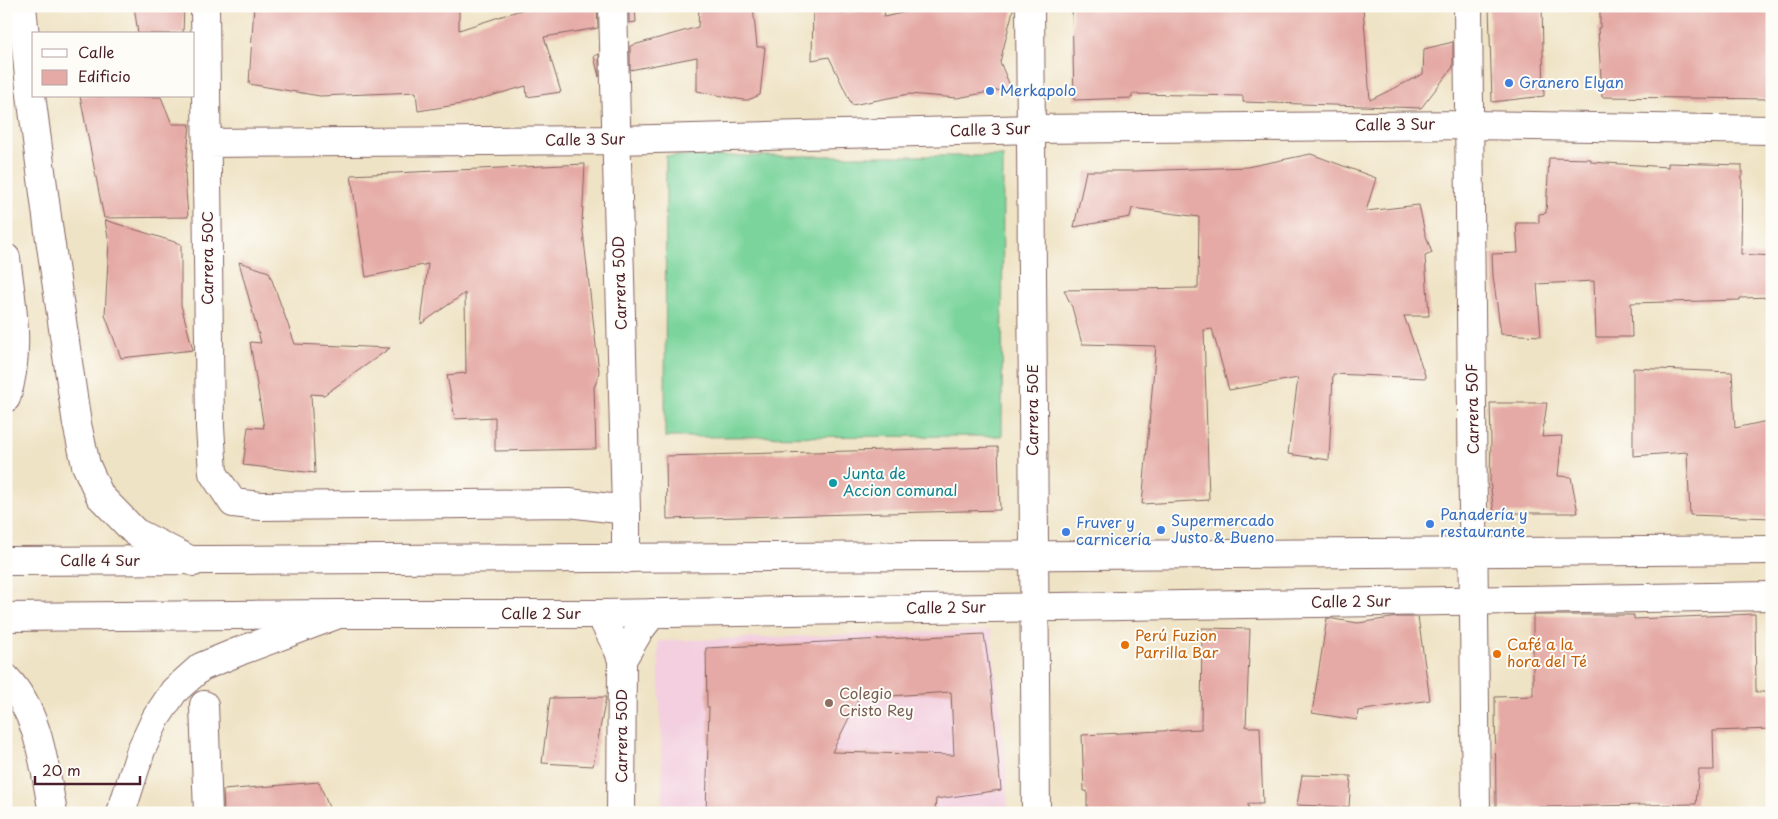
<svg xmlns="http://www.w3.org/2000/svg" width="1778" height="819" viewBox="0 0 1778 819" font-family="'Playpen Sans',sans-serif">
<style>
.built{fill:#f3cfdf}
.pitch{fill:#7ad49b;stroke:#627a63}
.building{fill:#e5aaa5;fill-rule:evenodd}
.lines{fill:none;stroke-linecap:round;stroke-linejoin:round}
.minor-casing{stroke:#846461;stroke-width:30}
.secondary-casing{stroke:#846461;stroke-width:30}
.trunk-casing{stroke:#846461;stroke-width:30}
.minor{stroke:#fff;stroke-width:28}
.secondary{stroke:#fff;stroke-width:28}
.trunk{stroke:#fff;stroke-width:28}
.shop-dot{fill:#3f7fe0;stroke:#fdfcf7;stroke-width:2}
.culture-dot{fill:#0f9aa8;stroke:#fdfcf7;stroke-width:2}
.food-dot{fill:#e8710a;stroke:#fdfcf7;stroke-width:2}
.education-dot{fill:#8d6e63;stroke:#fdfcf7;stroke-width:2}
.labels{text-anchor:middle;stroke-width:4;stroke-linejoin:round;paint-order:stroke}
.shop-label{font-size:15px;fill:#366cbe;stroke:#fdfcf7;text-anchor:start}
.street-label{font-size:15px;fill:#4a1f2b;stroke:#fdfcf7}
.culture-label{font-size:15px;fill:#0d838f;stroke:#fdfcf7;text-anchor:start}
.food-label{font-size:15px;fill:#c56008;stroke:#fdfcf7;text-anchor:start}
.education-label{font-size:15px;fill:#785e54;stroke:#fdfcf7;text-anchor:start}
</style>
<rect width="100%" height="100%" fill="#fdfcf7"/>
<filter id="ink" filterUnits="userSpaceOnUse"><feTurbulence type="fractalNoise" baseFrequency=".02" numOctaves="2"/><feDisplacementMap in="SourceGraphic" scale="10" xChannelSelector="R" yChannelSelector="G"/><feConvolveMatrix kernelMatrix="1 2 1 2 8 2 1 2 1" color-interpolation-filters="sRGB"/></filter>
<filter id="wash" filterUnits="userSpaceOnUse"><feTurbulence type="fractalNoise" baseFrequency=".0096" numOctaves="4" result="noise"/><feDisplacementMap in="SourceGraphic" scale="20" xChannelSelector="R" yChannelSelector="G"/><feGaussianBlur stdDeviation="1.12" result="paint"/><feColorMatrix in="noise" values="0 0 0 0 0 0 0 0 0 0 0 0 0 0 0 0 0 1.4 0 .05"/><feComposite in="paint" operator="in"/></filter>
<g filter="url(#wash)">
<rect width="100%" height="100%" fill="#efe3c5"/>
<path class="built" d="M 991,630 L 1006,765 L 1008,813 L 663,813 L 658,641 Z"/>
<path class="pitch" d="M 666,156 L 1003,156 L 1002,436 L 665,437 Z"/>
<g id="blocks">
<path class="building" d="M 134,6 L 184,6 L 183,34 L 138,34 Z
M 254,6 L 459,6 L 459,30 L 533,6 L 597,6 L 598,28 L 544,37 L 561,92 L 527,97 L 526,86 L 462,104 L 418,111 L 416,92 L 320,96 L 249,84 Z
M 629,6 L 635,6 L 636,22 L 629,23 Z
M 699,6 L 753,6 L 757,47 L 765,47 L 760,95 L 748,100 L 743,100 L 697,91 L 697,57 L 630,70 L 630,46 L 698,27 Z
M 813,6 L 841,6 L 842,13 L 885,9 L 884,17 L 932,6 L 1014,6 L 1000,62 L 1011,88 L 957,98 L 909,94 L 852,105 L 829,57 L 812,60 Z
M 1072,6 L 1363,6 L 1370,100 L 1423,74 L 1424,49 L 1453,42 L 1453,67 L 1421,108 L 1243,102 L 1243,96 L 1132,94 L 1132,98 L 1074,100 Z
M 1489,6 L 1542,6 L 1544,96 L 1492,102 Z
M 1600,6 L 1772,6 L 1772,99 L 1602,97 L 1598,28 L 1600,28 Z
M 599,54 L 599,77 L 594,56 Z
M 80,96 L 161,97 L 172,124 L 190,124 L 185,176 L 188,217 L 104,218 Z
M 1311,154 L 1376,178 L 1366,211 L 1419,205 L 1425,233 L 1432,253 L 1425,256 L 1429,316 L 1404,316 L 1426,378 L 1333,374 L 1329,460 L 1288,454 L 1298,378 L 1229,390 L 1212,329 L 1204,330 L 1209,500 L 1142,504 L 1156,346 L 1082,344 L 1072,307 L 1064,290 L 1198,288 L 1199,217 L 1132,208 L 1130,217 L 1074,227 L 1086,171 L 1136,171 L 1247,167 Z
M 1549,158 L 1591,159 L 1591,162 L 1668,167 L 1668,163 L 1742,165 L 1741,254 L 1772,256 L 1772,297 L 1740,298 L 1740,300 L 1631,303 L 1632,337 L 1596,337 L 1594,281 L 1537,284 L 1541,336 L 1501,334 L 1493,276 L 1492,254 L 1518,253 L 1516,223 L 1539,223 L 1539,214 L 1546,213 Z
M 585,164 L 582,223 L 599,372 L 595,386 L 594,386 L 596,449 L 495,451 L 495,417 L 455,419 L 447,375 L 466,373 L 465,293 L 421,324 L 428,264 L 366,277 L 351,175 Z
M 105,220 L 181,244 L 181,305 L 193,350 L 121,358 L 105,315 L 109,243 Z
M 239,262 L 269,272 L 295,344 L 390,348 L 324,395 L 311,394 L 315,473 L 243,465 L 248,427 L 264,428 L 250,342 L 261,343 Z
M 1633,368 L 1732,372 L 1735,428 L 1772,420 L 1772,518 L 1690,515 L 1687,452 L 1633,456 Z
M 1490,403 L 1547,403 L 1542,437 L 1562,436 L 1558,476 L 1571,477 L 1578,513 L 1494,513 L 1490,481 L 1491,441 Z
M 998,447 L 1000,510 L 667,519 L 666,456 Z
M 1755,614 L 1756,692 L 1772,692 L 1772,729 L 1713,731 L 1714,770 L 1699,770 L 1696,804 L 1496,808 L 1495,697 L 1533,696 L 1533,615 L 1634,615 L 1634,619 Z
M 1398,617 L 1418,617 L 1430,700 L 1358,711 L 1357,720 L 1312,713 L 1327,618 L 1358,623 Z
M 1202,628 L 1250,629 L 1246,727 L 1260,727 L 1263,804 L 1248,804 L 1249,813 L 1087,813 L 1087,791 L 1084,791 L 1082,735 L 1201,729 Z
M 984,634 L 991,682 L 1001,790 L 936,799 L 935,810 L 706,813 L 709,707 L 707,707 L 706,648 ZM 951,692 L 954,755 L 832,752 L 859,698 Z
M 606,697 L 593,766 L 542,763 L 550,698 Z
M 1302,775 L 1351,776 L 1349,807 L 1297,805 Z
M 319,782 L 331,813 L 224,813 L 223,790 Z"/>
</g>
</g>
<g filter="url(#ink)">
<use href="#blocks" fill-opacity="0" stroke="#846461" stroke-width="1"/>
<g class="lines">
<g class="minor-casing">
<path id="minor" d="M 205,6 L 210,427 L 213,473 L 233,503 L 261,506 L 569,503 L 626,510
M 613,6 L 626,510 L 626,559
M 1030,6 L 1036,813
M 1468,6 L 1476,813
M 207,143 L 616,140 L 1031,129 L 1470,125 L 1772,130
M 600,614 L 618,649 L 622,660 L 621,813
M 622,660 L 639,631 L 653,613
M 204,705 L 208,813"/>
</g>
<g class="secondary-casing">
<path id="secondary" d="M 6,561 C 261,562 515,559 769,557 C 1103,554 1438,554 1772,550
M 6,617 L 339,614 L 600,614 L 1772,596"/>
</g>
<g class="trunk-casing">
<path id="trunk" d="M 22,6 L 30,87 L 49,232 L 77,424 L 86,465 L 100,496 L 135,532 L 194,562
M 6,258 C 12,304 21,352 6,398
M 6,678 C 40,714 44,766 53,813
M 121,813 L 141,750 L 156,718 L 174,691 L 201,667 L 240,651 L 339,614"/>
</g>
<use href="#minor" class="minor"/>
<use href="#secondary" class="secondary"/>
<use href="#trunk" class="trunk"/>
</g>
</g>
<g class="shop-dot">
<circle cx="1509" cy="83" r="5"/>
<circle cx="990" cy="91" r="5"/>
<circle cx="1430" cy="524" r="5"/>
<circle cx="1161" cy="530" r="5"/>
<circle cx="1066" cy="532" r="5"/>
</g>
<circle class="culture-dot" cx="833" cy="483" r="5"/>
<g class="food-dot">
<circle cx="1125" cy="645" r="5"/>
<circle cx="1497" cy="654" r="5"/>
</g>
<circle class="education-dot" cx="829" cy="703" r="5"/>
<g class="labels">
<g class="shop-label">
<text x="1519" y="88">Granero Elyan</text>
<text x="1000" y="96">Merkapolo</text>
<text x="1440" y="520">Panadería y<tspan x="1440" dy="17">restaurante</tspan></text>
<text x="1171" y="526">Supermercado<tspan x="1171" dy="17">Justo &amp; Bueno</tspan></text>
<text x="1076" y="528">Fruver y<tspan x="1076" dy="17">carnicería</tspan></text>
</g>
<g class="street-label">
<text transform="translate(1395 125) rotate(-1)" y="5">Calle 3 Sur</text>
<text transform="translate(990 130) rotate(-2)" y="5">Calle 3 Sur</text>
<text transform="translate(585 140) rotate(-1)" y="5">Calle 3 Sur</text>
<text transform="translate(208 258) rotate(-90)" y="5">Carrera 50C</text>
<text transform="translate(620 283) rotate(-92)" y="5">Carrera 50D</text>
<text transform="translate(1473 409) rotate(-91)" y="5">Carrera 50F</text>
<text transform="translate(1033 410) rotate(-90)" y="5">Carrera 50E</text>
<text x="100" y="566">Calle 4 Sur</text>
<text transform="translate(1351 602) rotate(-1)" y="5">Calle 2 Sur</text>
<text transform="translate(946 608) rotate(-1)" y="5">Calle 2 Sur</text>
<text x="541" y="619">Calle 2 Sur</text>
<text transform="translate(622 736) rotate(-90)" y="5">Carrera 50D</text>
</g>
<g class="culture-label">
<text x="843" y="479">Junta de<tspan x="843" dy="17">Accion comunal</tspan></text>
</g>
<g class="food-label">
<text x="1135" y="641">Perú Fuzion<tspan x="1135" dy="17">Parrilla Bar</tspan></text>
<text x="1507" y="650">Café a la<tspan x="1507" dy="17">hora del Té</tspan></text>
</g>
<g class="education-label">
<text x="839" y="699">Colegio<tspan x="839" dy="17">Cristo Rey</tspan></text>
</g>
</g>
<rect width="1778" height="819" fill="none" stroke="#fdfcf7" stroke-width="25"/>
<rect x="32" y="32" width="162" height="65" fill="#fdfcf7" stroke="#b5a4a5"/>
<rect x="42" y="49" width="25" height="8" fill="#ffffff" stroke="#b5a4a5"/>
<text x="78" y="58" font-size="15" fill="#4a1f2b">Calle</text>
<rect x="42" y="70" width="25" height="15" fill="#e5aaa5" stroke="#b5a4a5"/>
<text x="78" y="82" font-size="15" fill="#4a1f2b">Edificio</text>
<path d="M35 776v8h105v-8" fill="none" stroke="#4a1f2b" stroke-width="2.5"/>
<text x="42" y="776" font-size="15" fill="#4a1f2b" stroke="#fdfcf7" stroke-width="4" paint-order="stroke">20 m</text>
</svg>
